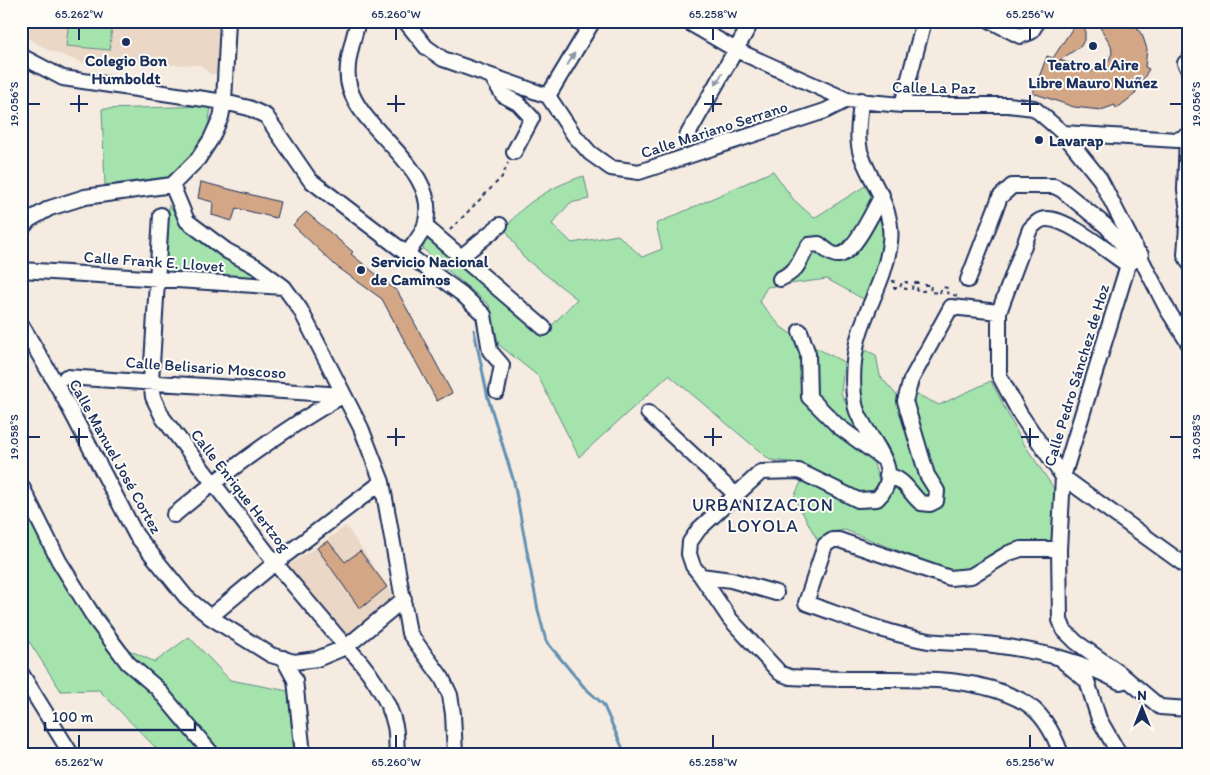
<svg xmlns="http://www.w3.org/2000/svg" width="1210" height="775" viewBox="0 0 1210 775" font-family="Itim,sans-serif">
<style>
.built{fill:#ebd7c5}
.green{fill:#a4e4ac;stroke:#608a85}
.lines{fill:none;stroke-linecap:round;stroke-linejoin:round}
.stream{stroke:#5f91b4;stroke-width:3}
.building{fill:#d3a785;stroke:#1b2f5e}
.minor-casing{stroke:#1b2f5e;stroke-width:18}
.path{stroke:#1b2f5e;stroke-width:2;stroke-dasharray:4 4;stroke-linecap:butt}
.minor{stroke:#fdfcf7;stroke-width:14}
.oneway{fill:#8c96aa}
.ticks{fill:none;stroke:#1b2f5e;stroke-width:2}
.poi-dot{fill:#1b2f5e;stroke:#fdfcf7;stroke-width:2}
.labels{text-anchor:middle;stroke-width:4;stroke-linejoin:round;paint-order:stroke}
.poi-label{font-size:16px;font-weight:bold;fill:#1b2f5e;stroke:#fdfcf7}
.street-label{font-size:16px;fill:#1b2f5e;stroke:#fdfcf7}
.neighbourhood-label{font-size:18px;letter-spacing:1px;fill:#1b2f5e;stroke:#fdfcf7}
.neatline{fill:none;stroke:#1b2f5e;stroke-width:2}
.ticks-label{font-size:12px;text-anchor:middle;fill:#1b2f5e}
</style>
<rect width="100%" height="100%" fill="#f5ebe0"/>
<filter id="ink" filterUnits="userSpaceOnUse"><feTurbulence type="fractalNoise" baseFrequency=".02" numOctaves="2"/><feDisplacementMap in="SourceGraphic" scale="10" xChannelSelector="R" yChannelSelector="G"/><feConvolveMatrix kernelMatrix="1 2 1 2 8 2 1 2 1" color-interpolation-filters="sRGB"/></filter>
<g filter="url(#ink)">
<path class="built" d="M 21,21 L 218,21 L 218,74 L 210,74 L 200,65 L 86,64 L 48,50 L 21,34 Z
M 346,526 L 395,597 L 349,636 L 288,566 Z"/>
<path class="green" d="M 69,21 L 112,23 L 110,50 L 66,46 Z
M 211,106 L 208,128 L 196,148 L 181,166 L 167,177 L 105,185 L 102,109 Z
M 773,171 L 793,199 L 814,218 L 865,186 C 873,198 883,213 884,228 C 886,249 872,280 865,300 L 827,279 L 767,287 L 759,301 L 781,327 L 798,339 L 844,362 L 841,393 L 871,454 L 879,481 L 874,490 L 860,493 L 800,463 L 770,460 L 669,375 L 579,457 L 538,376 L 499,345 L 489,305 L 423,249 L 426,237 L 542,336 L 577,299 L 523,257 L 506,230 C 517,205 559,183 584,176 L 589,199 L 570,203 L 552,224 L 572,243 L 618,235 L 642,257 L 662,249 L 656,224 Z
M 169,205 L 187,226 L 259,275 L 261,280 L 166,273 Z
M 861,348 L 876,355 L 880,376 L 899,398 L 914,393 L 939,405 L 991,381 L 1020,438 L 1055,490 L 1054,542 L 975,567 L 951,571 L 845,530 L 830,532 L 819,543 L 794,497 L 803,478 L 865,503 L 893,474 L 888,448 L 866,415 L 861,394 Z
M 21,471 L 64,560 L 129,650 L 155,662 L 189,637 L 230,680 L 288,691 L 294,754 L 162,754 L 99,690 L 61,691 L 21,629 Z"/>
<g class="lines">
<path class="stream" d="M 474,330 L 488,398 L 514,482 L 538,610 L 546,641 L 584,687 L 603,704 L 623,749 L 630,754"/>
</g>
<path class="building" d="M 1096,21 L 1133,21 L 1143,37 L 1147,49 L 1145,67 L 1149,69 L 1134,95 L 1116,109 L 1115,105 L 1101,110 L 1074,107 L 1033,93 L 1047,56 L 1053,58 L 1076,23 L 1085,24 L 1085,38 L 1081,46 L 1060,60 L 1091,71 L 1101,69 L 1108,62 L 1112,53 L 1111,45 Z
M 201,182 L 280,202 L 276,218 L 236,208 L 232,221 L 212,215 L 213,202 L 198,198 Z
M 306,212 L 353,252 L 351,254 L 398,292 L 452,393 L 437,401 L 382,299 L 336,266 L 293,225 Z
M 328,541 L 345,562 L 360,551 L 387,587 L 360,609 L 317,548 Z"/>
<g class="lines">
<g class="minor-casing">
<path id="minor" d="M 405,21 L 426,47 L 443,59 L 548,96 L 574,135 L 590,153 L 611,168 L 639,172 L 825,111 L 847,100
M 686,21 L 736,50 L 847,100 L 902,105 L 1008,105 L 1034,108 L 1063,133 L 1100,179 L 1167,309 L 1189,344
M 991,21 L 1020,36 L 1031,32 L 1038,21
M 21,56 L 63,78 L 224,102 L 249,108 L 266,116 L 310,180 L 407,254 C 412,246 422,235 425,225 C 442,171 364,134 350,89 C 343,68 353,42 358,21
M 1189,61 L 1185,63 L 1189,70
M 492,77 L 503,95 L 518,103 L 532,118 L 514,152
M 548,96 L 593,21
M 902,105 L 924,21
M 1063,133 L 1177,140 L 1189,135
M 687,136 L 752,21
M 1187,136 L 1185,190 L 1188,211 L 1185,255 L 1189,263
M 172,185 L 187,221 L 227,251 L 257,267 L 284,287 L 300,309 L 361,428 L 382,482 L 409,633 L 442,678 L 450,695 L 453,714 L 455,754
M 161,215 L 151,381 L 153,397 L 163,418 L 275,563 L 346,647 C 366,664 390,701 395,726 C 397,735 396,745 397,754
M 425,226 L 544,328
M 21,230 L 29,220 L 50,208 L 85,197 L 172,185 L 198,159 L 211,139 L 221,117 L 224,102 L 228,21
M 407,254 L 462,294 L 484,315 L 490,351 L 502,365 L 497,391
M 1141,255 L 1128,265 L 1063,477 L 1059,549 L 1060,620 L 1064,630 L 1076,642 L 1121,674 L 1160,707 L 1189,709
M 461,257 L 500,225
M 1128,265 C 1109,253 1068,218 1046,219 C 1039,219 1035,224 1030,229 L 999,312 L 999,375 L 1020,414 L 1063,477 L 1189,568
M 21,270 L 284,287
M 780,279 C 802,268 797,262 809,245 L 819,244 C 824,248 832,256 839,255 C 855,253 874,209 882,195
M 968,280 L 1000,197 L 1012,186 L 1054,186 L 1062,190 L 1106,226 L 1135,259
M 21,324 L 62,394 L 136,535 L 186,597 L 210,617 L 271,655 L 294,662 L 317,659 L 346,647 L 404,599
M 800,331 L 808,354 L 809,397 L 838,426 L 882,458
M 66,377 L 344,395
M 648,413 L 735,494
M 887,475 C 907,480 908,492 921,503 L 930,504 L 936,501 L 937,491 L 927,475 L 905,401 L 911,380 L 951,307 L 999,312
M 21,485 L 59,561 L 95,619 L 128,663 L 157,688 L 212,754
M 174,515 C 227,471 284,428 344,395
M 1059,549 L 1021,549 L 1009,553 L 971,576 L 950,578 L 839,540 L 833,540 L 825,545 L 806,603 C 847,617 887,634 929,641 C 951,644 973,642 994,645 C 1039,651 1080,660 1120,682 L 1128,680
M 701,576 L 730,619 L 780,673 L 790,677 C 811,678 833,679 855,679 C 911,680 973,674 1024,702 C 1043,713 1054,734 1061,754
M 776,593 L 731,580 L 701,576 L 693,566 L 689,554 L 690,542 L 699,529 L 761,472 L 799,471 L 858,500 L 877,499 C 910,468 860,434 855,404 C 852,385 853,362 857,343 C 865,308 886,280 890,242 C 894,209 873,186 862,157 C 855,140 860,118 861,100
M 210,617 L 275,563 L 382,482
M 283,658 L 295,680 L 303,754
M 1064,662 L 1087,681 L 1099,719 L 1119,754
M 21,673 L 71,754"/>
</g>
<path class="path" d="M 450,230 L 502,177 L 508,163
M 892,281 L 894,281 L 894,288 L 900,288 L 902,282 L 907,282 L 905,289 L 912,289 L 913,283 L 918,283 L 917,291 L 924,291 L 925,285 L 931,285 L 930,292 L 940,293 L 942,287 L 948,288 L 947,293 L 957,296"/>
<use href="#minor" class="minor"/>
</g>
<defs><path id="oneway-solid" d="M-6-.8H1V-3.2L6.5 0L1 3.2V.8H-6Z" transform="scale(1.25)"/></defs>
<g class="oneway">
<use href="#oneway-solid" transform="translate(571 59) rotate(-59)"/>
<use href="#oneway-solid" transform="translate(719 79) rotate(119)"/>
</g>
</g>
<path class="ticks" d="M 79,28 L 79,40M 396,28 L 396,40M 713,28 L 713,40M 1030,28 L 1030,40M 79,95 L 79,112M 396,95 L 396,112M 713,95 L 713,112M 1030,95 L 1030,112M 28,104 L 40,104M 70,104 L 88,104M 387,104 L 405,104M 704,104 L 722,104M 1021,104 L 1039,104M 1170,104 L 1182,104M 79,428 L 79,446M 396,428 L 396,446M 713,428 L 713,446M 1030,428 L 1030,446M 28,437 L 40,437M 70,437 L 88,437M 387,437 L 405,437M 704,437 L 722,437M 1021,437 L 1039,437M 1170,437 L 1182,437M 79,735 L 79,748M 396,735 L 396,748M 713,735 L 713,748M 1030,735 L 1030,748"/>
<g class="poi-dot">
<circle cx="126" cy="42" r="5"/>
<circle cx="1093" cy="46" r="5"/>
<circle cx="1039" cy="140" r="5"/>
<circle cx="361" cy="270" r="5"/>
</g>
<g class="labels">
<g class="poi-label">
<text x="126" y="66">Colegio Bon<tspan x="126" dy="18">Humboldt</tspan></text>
<text x="1093" y="70">Teatro al Aire<tspan x="1093" dy="18">Libre Mauro Nuñez</tspan></text>
<text x="1049" y="146" text-anchor="start">Lavarap</text>
<text x="371" y="267" text-anchor="start">Servicio Nacional<tspan x="371" dy="18">de Caminos</tspan></text>
</g>
<g class="street-label">
<text transform="translate(934 87) rotate(1)" y="6">Calle La Paz</text>
<text transform="translate(714 129) rotate(-18)" y="6">Calle Mariano Serrano</text>
<text transform="translate(154 261) rotate(4)" y="6">Calle Frank E. Llovet</text>
<text transform="translate(206 367) rotate(4)" y="6">Calle Belisario Moscoso</text>
<text transform="translate(1076 375) rotate(-73)" y="6">Calle Pedro Sánchez de Hoz</text>
<text transform="translate(116 456) rotate(61)" y="6">Calle Manuel José Cortez</text>
<text transform="translate(241 490) rotate(52)" y="6">Calle Enrique Hertzog</text>
</g>
<g class="neighbourhood-label">
<text x="763" y="511">URBANIZACION<tspan x="763" dy="21">LOYOLA</tspan></text>
</g>
</g>
<rect width="1210" height="775" fill="none" stroke="#fdfcf7" stroke-width="55"/>
<g transform="translate(1142 708)" stroke="#fdfcf7" stroke-width="4" paint-order="stroke">
<path d="M0-4L9 19L0 12L-9 19Z" fill="#1b2f5e"/>
<text y="-8" font-size="14" font-weight="bold" text-anchor="middle" fill="#1b2f5e">N</text>
</g>
<path d="M45 722v8h150v-8" fill="none" stroke="#1b2f5e" stroke-width="2.5"/>
<text x="52" y="722" font-size="15" fill="#1b2f5e" stroke="#fdfcf7" stroke-width="4" paint-order="stroke">100 m</text>
<rect x="28" y="28" width="1154" height="720" class="neatline"/>
<g class="ticks-label">
<text x="79" y="18">65.262°W</text>
<text x="396" y="18">65.260°W</text>
<text x="713" y="18">65.258°W</text>
<text x="1030" y="18">65.256°W</text>
<text transform="translate(14 104) rotate(-90)" y="4">19.056°S</text>
<text transform="translate(1196 104) rotate(-90)" y="4">19.056°S</text>
<text transform="translate(14 437) rotate(-90)" y="4">19.058°S</text>
<text transform="translate(1196 437) rotate(-90)" y="4">19.058°S</text>
<text x="79" y="766">65.262°W</text>
<text x="396" y="766">65.260°W</text>
<text x="713" y="766">65.258°W</text>
<text x="1030" y="766">65.256°W</text>
</g>
</svg>
